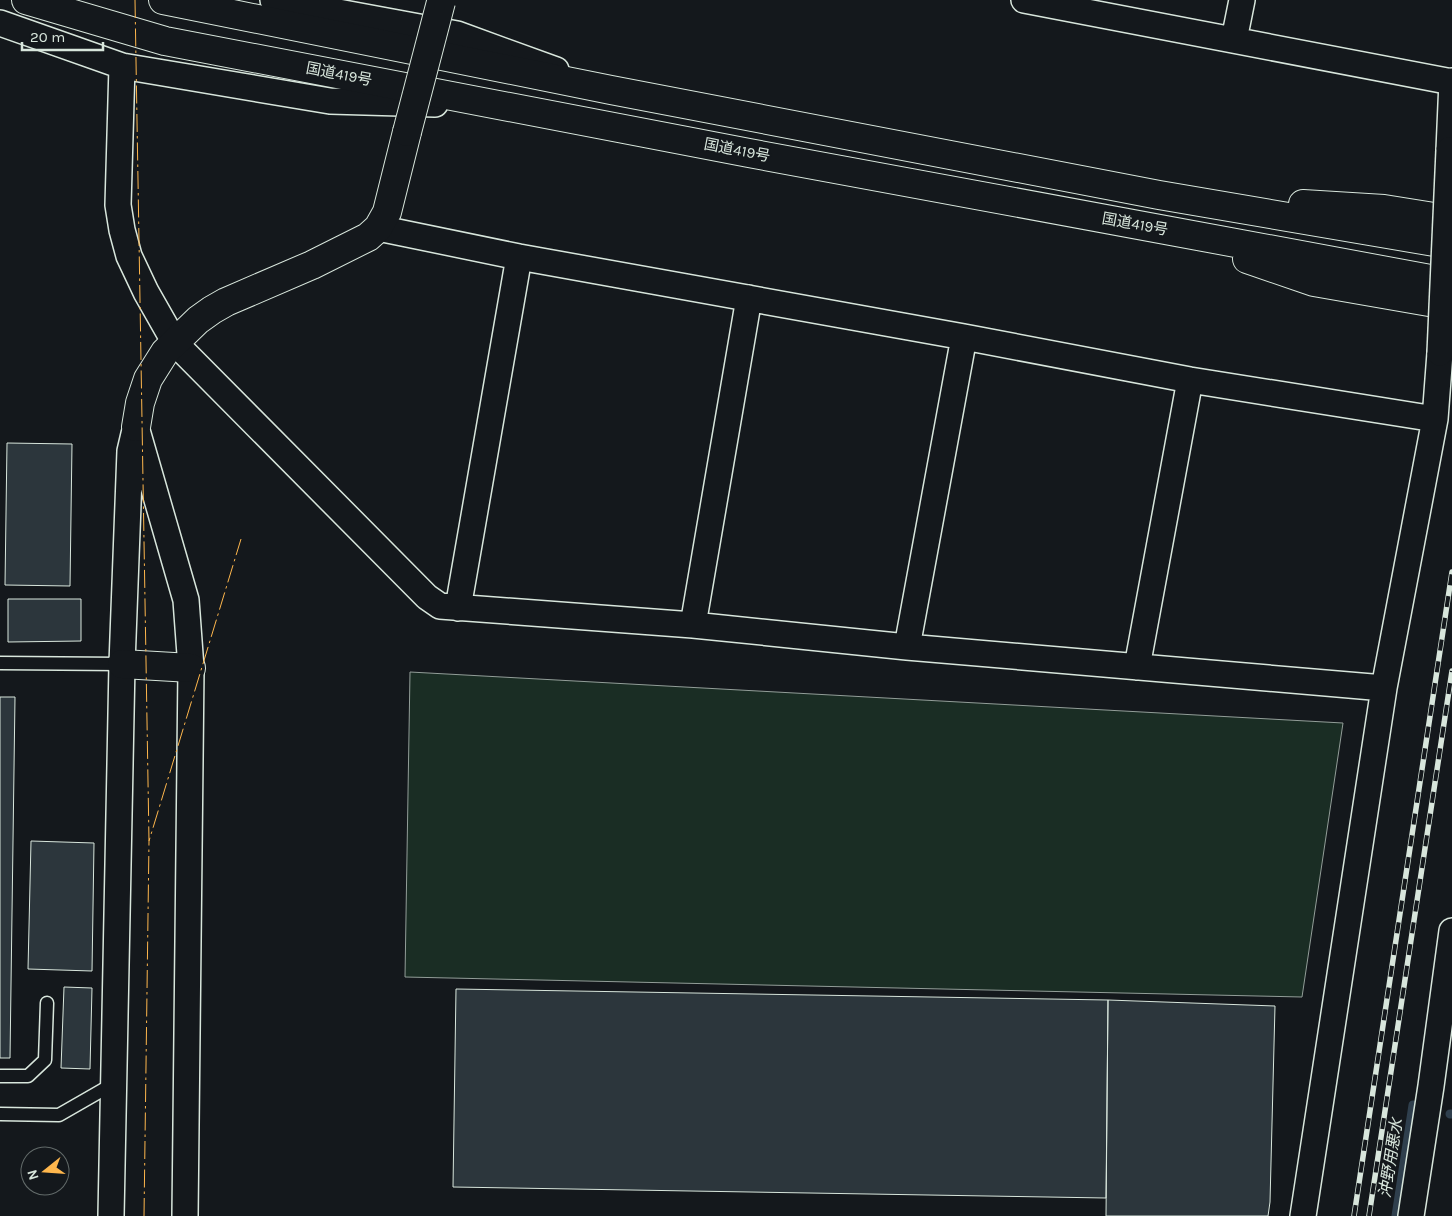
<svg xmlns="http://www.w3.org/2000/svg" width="1452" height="1216" viewBox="0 0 1452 1216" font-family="Karla,'Noto Sans JP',sans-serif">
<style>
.green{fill:#1a2d24;stroke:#939e99}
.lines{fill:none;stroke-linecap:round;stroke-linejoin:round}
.stream{stroke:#2f3f4d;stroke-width:9}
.building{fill:#2c363c;stroke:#d8e6dc}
.lane-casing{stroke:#d8e6dc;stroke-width:15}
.street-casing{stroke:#d8e6dc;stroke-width:28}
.secondary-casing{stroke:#d8e6dc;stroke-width:30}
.highway-casing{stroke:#d8e6dc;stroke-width:30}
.lane{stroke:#14181c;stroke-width:12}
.street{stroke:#14181c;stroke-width:25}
.secondary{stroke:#14181c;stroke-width:28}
.highway{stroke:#14181c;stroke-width:28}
.rail-casing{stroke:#d8e6dc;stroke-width:5.5}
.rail{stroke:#14181c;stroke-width:4;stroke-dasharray:11;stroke-linecap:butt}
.street-bridge-casing{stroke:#d8e6dc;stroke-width:28;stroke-linecap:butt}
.secondary-bridge-casing{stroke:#d8e6dc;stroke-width:30;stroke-linecap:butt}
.street-bridge{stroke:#14181c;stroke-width:25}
.secondary-bridge{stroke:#14181c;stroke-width:28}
.power{stroke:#ffb74d;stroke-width:1;stroke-dasharray:18 4 2.5 4;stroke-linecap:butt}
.labels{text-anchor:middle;stroke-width:4;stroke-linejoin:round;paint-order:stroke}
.street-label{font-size:15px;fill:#d8e6dc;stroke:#14181c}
.water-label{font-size:16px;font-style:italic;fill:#d8e6dc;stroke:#14181c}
</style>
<rect width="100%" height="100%" fill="#14181c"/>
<path class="green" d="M 410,672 L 1343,723 L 1302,997 L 405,977 Z"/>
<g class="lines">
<path class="stream" d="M 1450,1114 L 1452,1114
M 1396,1216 L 1413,1105"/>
</g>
<path class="building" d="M 7,443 L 72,444 L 70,586 L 5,585 Z
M 8,599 L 81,599 L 81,641 L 8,642 Z
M 0,697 L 15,697 L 10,1058 L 0,1058 Z
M 31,841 L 94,843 L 92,971 L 28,969 Z
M 64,987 L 92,988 L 90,1069 L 61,1068 Z
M 456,989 L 1108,1000 L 1106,1198 L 453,1187 Z
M 1108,1000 L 1275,1006 L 1270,1202 L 1268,1216 L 1106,1216 Z"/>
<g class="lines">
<g class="lane-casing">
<path id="lane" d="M 0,663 L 122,664
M 0,1076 L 28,1076 L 45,1060 L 47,1003
M 0,1114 L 59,1115 L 113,1084"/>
</g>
<g class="street-casing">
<path id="street" d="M 273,0 L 457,34 L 556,70
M 1024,0 L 1452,82
M 0,23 L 122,66 L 330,101 L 435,104
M 1234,40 L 1242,0
M 122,66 L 118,205 L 122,230 L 129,256 L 146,292 L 175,343 L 427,597 L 440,606 L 693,625 L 907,647 L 1384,688 L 1303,1216
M 1449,150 L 1452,81
M 378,228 L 519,257 L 964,337 L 1190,380 L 1435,419
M 136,427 L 186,600 L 191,668 L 185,1216
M 458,608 L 519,257
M 693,625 L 749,298
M 907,647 L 964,337
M 1137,667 L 1190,380
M 1384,688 L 1435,419 L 1440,353
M 111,1216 L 122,664 L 130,451 L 134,434
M 1411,1216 L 1431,1086 L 1452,931"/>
</g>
<g class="secondary-casing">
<path id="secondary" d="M 136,427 L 140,403 L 148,379 L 165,352 L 198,320 L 212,310 L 226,302 L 312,265 L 368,237 L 378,228 L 387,212 L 407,132
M 122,664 L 191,668"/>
</g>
<g class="highway-casing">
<path id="highway" d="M 26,0 L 165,41 L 749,153 L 1452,283
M 163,0 L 611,90 L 1159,195 L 1452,245
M 1303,204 L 1384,209 L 1452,220
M 1247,259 L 1314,282 L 1452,306"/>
</g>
<use href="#lane" class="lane"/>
<use href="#street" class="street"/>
<use href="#secondary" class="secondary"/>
<use href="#highway" class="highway"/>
<g class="rail-casing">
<path id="rail" d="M 1354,1216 L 1452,572
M 1369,1216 L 1452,671"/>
</g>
<use href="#rail" class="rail"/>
<g class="street-bridge-casing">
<path id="street-bridge" d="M 1440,353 L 1449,150"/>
</g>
<g class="secondary-bridge-casing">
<path id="secondary-bridge" d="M 407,132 L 441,2"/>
</g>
<use href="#street-bridge" class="street-bridge"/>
<use href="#secondary-bridge" class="secondary-bridge"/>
<path class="power" d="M 135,0 L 149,841 L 241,539
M 144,1216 L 149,841"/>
</g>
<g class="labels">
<g class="street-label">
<text transform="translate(339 74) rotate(11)" y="5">国道419号</text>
<text transform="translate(737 150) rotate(11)" y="5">国道419号</text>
<text transform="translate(1135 224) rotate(10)" y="5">国道419号</text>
</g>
<g class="water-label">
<text transform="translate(1390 1158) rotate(-81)" y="6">沖野用悪水</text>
</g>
</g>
<g transform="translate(45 1171) rotate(253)"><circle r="24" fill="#14181c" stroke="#626a69"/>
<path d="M0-4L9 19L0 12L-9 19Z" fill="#ffb74d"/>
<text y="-8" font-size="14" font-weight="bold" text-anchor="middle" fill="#d8e6dc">N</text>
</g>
<path d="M22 42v8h81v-8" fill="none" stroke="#d8e6dc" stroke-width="2.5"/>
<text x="30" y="42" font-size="15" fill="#d8e6dc" stroke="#14181c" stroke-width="4" paint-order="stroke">20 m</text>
</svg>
